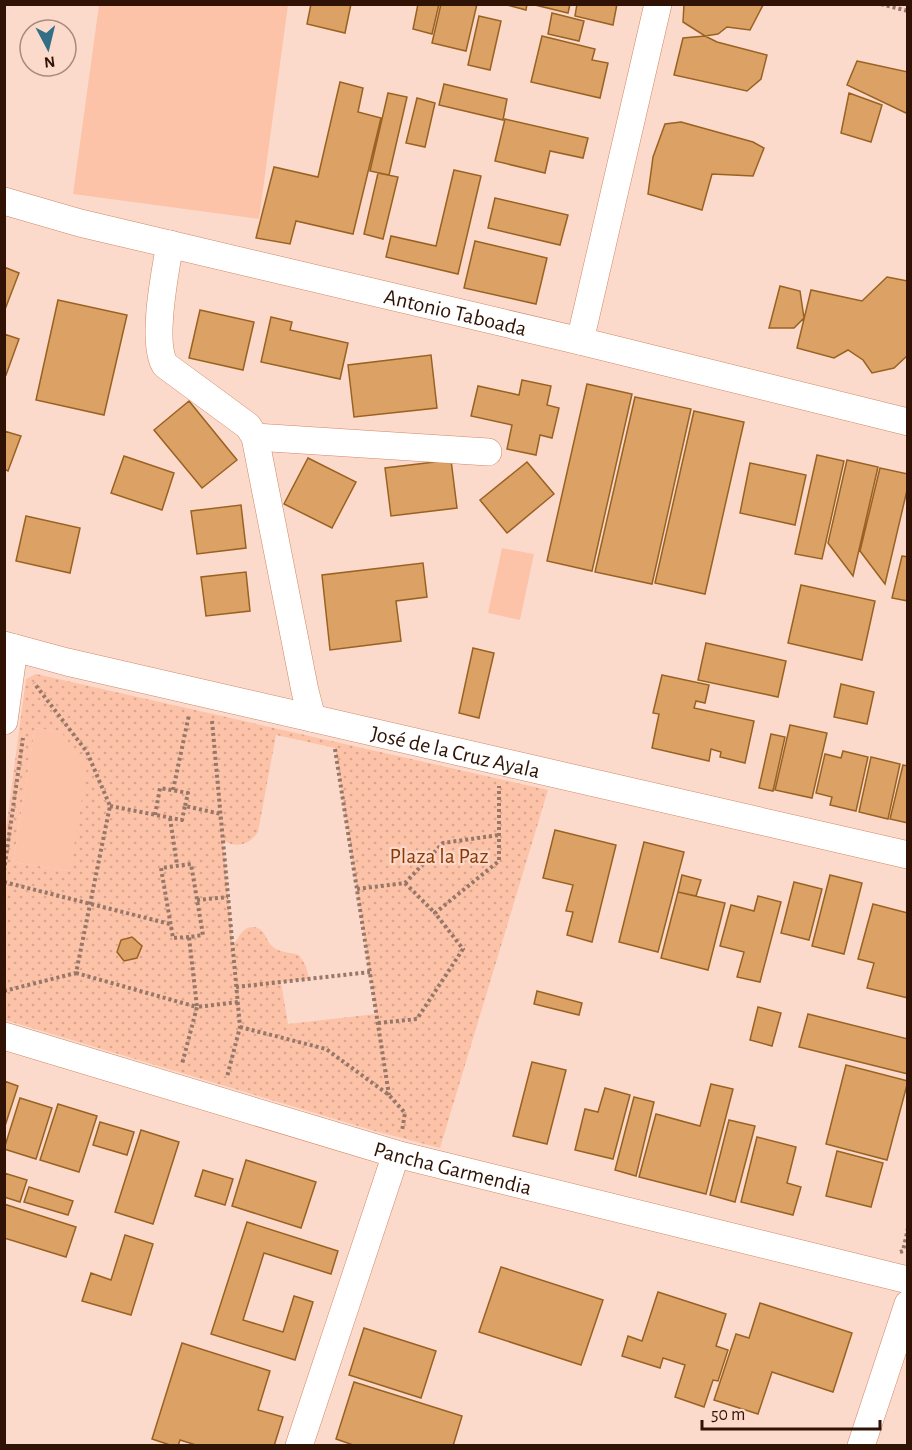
<svg xmlns="http://www.w3.org/2000/svg" width="912" height="1450" viewBox="0 0 912 1450" font-family="'Alegreya Sans',sans-serif">
<style>
.grass{fill:url(#grass-dots);fill-rule:evenodd}
.pitch{fill:#fdc3a9}
.building{fill:#dca164;stroke:#996222;stroke-width:1.5}
.lines{fill:none;stroke-linecap:round;stroke-linejoin:round}
.minor-casing{stroke:#d28764;stroke-width:28}
.path{stroke:#967768;stroke-width:4;stroke-dasharray:3 3;stroke-linecap:butt}
.minor{stroke:#fff;stroke-width:27}
.labels{text-anchor:middle;stroke-width:4.5;stroke-linejoin:round;paint-order:stroke}
.street-label{font-size:22px;fill:#301305;stroke:#fbdacb}
.park-label{font-size:22px;fill:#8b3904;stroke:#fbdacb}
</style>
<defs>
<pattern id="grass-dots" width="8" height="8" patternUnits="userSpaceOnUse" patternTransform="scale(1.5)"><rect width="8" height="8" fill="#fdc3a9"/><path d="M2 2h.1M6 6h.1" fill="none" stroke="#d9a790" stroke-width="1.8" stroke-linecap="round"/></pattern>
</defs>
<rect width="100%" height="100%" fill="#fbdacb"/>
<path class="grass" d="M 36,674 L 548,790 L 440,1148 L 375,1131 L 5,1020 L 5,836 L 26,679 ZM 35,728 L 61,732 L 70,871 L 13,862 ZM 276,735 L 335,748 L 376,1014 L 288,1024 L 281,982 L 309,979 L 306,966 L 299,955 C 290,952 279,953 272,946 C 267,942 266,934 261,930 C 246,920 238,937 233,947 L 223,841 C 238,848 249,845 258,832 ZM 141,946 L 137,958 L 124,961 L 117,952 Z"/>
<path class="pitch" d="M 99,5 L 288,5 L 259,219 L 73,194 Z
M 502,548 L 534,554 L 520,620 L 488,613 Z
M 35,728 L 61,732 L 87,767 L 70,871 L 13,862 Z"/>
<path class="building" d="M 311,4 L 351,4 L 345,33 L 307,24 Z
M 418,4 L 439,4 L 432,34 L 413,29 Z
M 441,4 L 477,4 L 466,51 L 432,43 Z
M 503,4 L 527,4 L 526,10 Z
M 531,4 L 570,4 L 568,13 Z
M 577,4 L 617,4 L 613,25 L 575,16 Z
M 684,4 L 763,4 L 763,5 L 750,30 L 727,27 L 718,34 L 705,36 L 683,22 Z
M 552,13 L 584,21 L 579,41 L 548,34 Z
M 479,16 L 501,21 L 490,70 L 468,65 Z
M 542,36 L 595,49 L 592,60 L 608,63 L 600,98 L 531,82 Z
M 705,36 L 717,42 L 767,55 L 761,79 L 747,91 L 674,75 L 683,38 Z
M 857,61 L 908,72 L 908,114 L 847,85 Z
M 340,82 L 363,88 L 358,112 L 381,118 L 353,234 L 296,221 L 290,244 L 256,238 L 274,167 L 318,177 Z
M 444,84 L 507,99 L 503,120 L 439,105 Z
M 388,93 L 407,97 L 389,175 L 370,171 Z
M 849,93 L 882,105 L 871,142 L 841,133 Z
M 417,98 L 435,103 L 425,147 L 406,143 Z
M 505,119 L 588,138 L 583,158 L 550,151 L 545,173 L 495,161 Z
M 681,122 L 753,142 L 764,148 L 753,176 L 712,174 L 702,210 L 648,194 L 653,157 L 665,124 Z
M 454,170 L 481,176 L 458,274 L 386,257 L 391,236 L 436,246 Z
M 378,173 L 398,177 L 383,239 L 364,234 Z
M 495,198 L 568,215 L 560,245 L 488,228 Z
M 475,241 L 547,258 L 536,304 L 464,288 Z
M 4,267 L 19,273 L 4,312 Z
M 887,277 L 908,281 L 908,355 L 894,368 L 872,373 L 863,360 L 848,350 L 834,358 L 797,348 L 811,290 L 862,301 Z
M 780,286 L 800,291 L 804,318 L 794,328 L 769,328 Z
M 58,300 L 127,315 L 104,415 L 36,400 Z
M 200,310 L 254,322 L 243,370 L 189,358 Z
M 271,317 L 292,322 L 290,330 L 348,343 L 340,379 L 261,362 Z
M 4,334 L 19,339 L 6,375 L 4,374 Z
M 431,355 L 437,408 L 354,417 L 348,365 Z
M 522,380 L 551,386 L 547,405 L 559,408 L 552,438 L 540,435 L 536,455 L 507,449 L 512,425 L 471,416 L 478,386 L 519,395 Z
M 587,384 L 632,394 L 592,571 L 547,561 Z
M 635,397 L 691,409 L 652,584 L 595,572 Z
M 189,401 L 237,460 L 202,488 L 154,430 Z
M 694,411 L 744,422 L 705,594 L 655,583 Z
M 4,431 L 21,436 L 8,471 L 4,469 Z
M 817,455 L 844,461 L 822,559 L 795,554 Z
M 124,456 L 174,473 L 162,510 L 111,493 Z
M 308,458 L 356,482 L 332,528 L 284,504 Z
M 451,460 L 457,508 L 391,516 L 385,468 Z
M 847,460 L 878,467 L 853,576 L 828,543 Z
M 527,462 L 554,494 L 507,533 L 480,500 Z
M 750,463 L 806,475 L 795,525 L 740,513 Z
M 880,468 L 908,474 L 908,486 L 885,584 L 860,551 Z
M 241,505 L 246,548 L 197,554 L 191,511 Z
M 26,516 L 80,528 L 70,573 L 16,561 Z
M 902,556 L 908,557 L 908,601 L 892,598 Z
M 423,563 L 427,597 L 396,601 L 401,641 L 330,650 L 322,575 Z
M 246,572 L 250,611 L 206,616 L 201,577 Z
M 801,585 L 875,601 L 862,660 L 788,643 Z
M 706,643 L 786,661 L 778,697 L 698,680 Z
M 473,648 L 494,653 L 479,718 L 459,713 Z
M 662,675 L 709,685 L 705,703 L 696,701 L 694,708 L 754,721 L 745,763 L 720,757 L 721,752 L 711,749 L 709,761 L 652,748 L 659,714 L 653,713 Z
M 841,684 L 874,692 L 867,724 L 834,717 Z
M 790,725 L 827,733 L 812,798 L 775,790 Z
M 771,734 L 785,737 L 773,791 L 759,788 Z
M 843,751 L 868,757 L 856,811 L 830,805 L 832,797 L 816,793 L 825,754 L 841,758 Z
M 871,757 L 900,764 L 888,819 L 859,812 Z
M 903,765 L 908,766 L 908,823 L 890,819 Z
M 555,830 L 616,845 L 592,942 L 567,935 L 573,912 L 566,911 L 573,885 L 543,878 Z
M 644,842 L 684,852 L 658,952 L 619,942 Z
M 682,875 L 701,880 L 696,896 L 678,892 Z
M 830,875 L 862,883 L 844,954 L 812,946 Z
M 794,882 L 822,889 L 809,940 L 781,933 Z
M 678,892 L 725,903 L 708,970 L 661,958 Z
M 758,896 L 781,902 L 760,982 L 737,977 L 744,952 L 720,946 L 731,905 L 754,911 Z
M 873,904 L 908,913 L 908,998 L 867,988 L 874,963 L 858,959 Z
M 132,937 L 142,946 L 137,958 L 124,961 L 117,952 L 121,940 Z
M 537,991 L 582,1003 L 579,1015 L 534,1004 Z
M 758,1007 L 781,1013 L 772,1046 L 750,1040 Z
M 808,1014 L 908,1039 L 908,1074 L 799,1047 Z
M 532,1062 L 566,1070 L 547,1144 L 513,1136 Z
M 846,1065 L 908,1081 L 887,1160 L 826,1144 Z
M 4,1081 L 18,1086 L 4,1129 Z
M 711,1084 L 733,1089 L 706,1194 L 639,1177 L 656,1114 L 700,1126 Z
M 605,1088 L 630,1095 L 613,1159 L 575,1150 L 585,1109 L 598,1112 Z
M 634,1097 L 654,1102 L 636,1176 L 615,1170 Z
M 20,1098 L 52,1108 L 36,1159 L 4,1149 Z
M 58,1104 L 97,1116 L 79,1172 L 40,1160 Z
M 729,1120 L 755,1126 L 735,1202 L 710,1195 Z
M 100,1122 L 134,1132 L 127,1155 L 93,1145 Z
M 141,1130 L 179,1142 L 153,1224 L 115,1212 Z
M 757,1137 L 796,1147 L 787,1183 L 801,1187 L 793,1215 L 741,1202 Z
M 837,1151 L 883,1163 L 871,1207 L 826,1196 Z
M 246,1160 L 316,1182 L 301,1228 L 232,1206 Z
M 203,1170 L 233,1179 L 225,1205 L 195,1196 Z
M 4,1173 L 27,1180 L 20,1202 L 4,1197 Z
M 29,1187 L 73,1201 L 68,1215 L 24,1202 Z
M 4,1204 L 76,1227 L 66,1257 L 4,1238 Z
M 247,1222 L 338,1251 L 331,1274 L 264,1253 L 243,1320 L 283,1332 L 294,1296 L 313,1302 L 295,1360 L 211,1334 Z
M 125,1235 L 153,1244 L 131,1315 L 82,1301 L 91,1273 L 111,1280 Z
M 501,1267 L 603,1300 L 581,1365 L 479,1332 Z
M 658,1292 L 726,1314 L 716,1346 L 728,1350 L 718,1381 L 713,1380 L 704,1407 L 675,1397 L 685,1365 L 663,1358 L 660,1368 L 622,1356 L 628,1336 L 642,1341 Z
M 760,1303 L 852,1333 L 833,1392 L 772,1372 L 758,1414 L 714,1400 L 736,1334 L 749,1338 Z
M 364,1328 L 436,1351 L 421,1398 L 349,1375 Z
M 182,1343 L 270,1371 L 258,1410 L 283,1417 L 274,1446 L 199,1446 L 180,1440 L 178,1446 L 173,1446 L 152,1439 Z
M 354,1382 L 462,1416 L 453,1446 L 356,1446 L 336,1439 Z"/>
<g class="lines">
<g class="minor-casing">
<g id="minor">
<path id="s1" d="M 4,201 L 80,223 L 580,341 L 908,422"/>
<path d="M 170,244 C 165,272 151,342 165,365 L 248,426 L 255,437 L 305,691 L 312,718"/>
<path d="M 580,341 L 658,4"/>
<path d="M 255,437 L 488,452"/>
<path id="s2" d="M 4,645 L 67,662 L 908,855"/>
<path d="M 4,721 L 14,648"/>
<path id="s3" d="M 4,1036 L 396,1154 L 908,1280"/>
<path d="M 299,1446 L 396,1154"/>
<path d="M 861,1446 L 908,1304"/>
</g>
</g>
<path class="path" d="M 881,4 L 908,11
M 212,721 L 240,1027 L 227,1077
M 335,749 L 389,1095
M 173,790 L 189,715
M 110,806 L 182,820 L 185,806 L 221,814
M 155,815 L 160,788 L 188,793 L 185,806
M 170,818 L 177,865
M 4,871 L 23,738
M 4,882 L 170,924
M 405,883 L 435,913
M 357,889 L 405,883 L 443,843 L 499,835
M 197,900 L 228,897
M 189,937 L 173,938 L 161,868 L 191,864 L 203,935 L 189,937 L 197,1007 L 238,1002
M 76,973 L 197,1007 L 182,1064
M 236,987 L 370,972
M 4,991 L 76,973 L 110,806 L 87,752 L 34,683
M 378,1023 L 417,1019 L 463,949 L 435,913 L 499,861 L 499,786
M 240,1027 L 326,1049 L 389,1095 L 405,1113 L 402,1131
M 900,1252 L 903,1251 L 908,1228"/>
<use href="#minor" class="minor"/>
</g>
<g class="labels">
<g class="street-label">
<text dy="8" stroke="none"><textPath href="#s1" startOffset="465">Antonio Taboada</textPath></text>
<text dy="8" stroke="none"><textPath href="#s2" startOffset="464">José de la Cruz Ayala</textPath></text>
<text dy="8" stroke="none"><textPath href="#s3" startOffset="468">Pancha Garmendia</textPath></text>
</g>
<g class="park-label">
<text x="439" y="863">Plaza la Paz</text>
</g>
</g>
<rect width="912" height="1450" fill="none" stroke="#301305" stroke-width="12"/>
<g transform="translate(48 48) rotate(173)"><circle r="28" fill="#fbdacb" stroke="#aa8a7c" stroke-width="1.5"/>
<path d="M0-4.5L10 22L0 15L-10 22Z" fill="#326e85"/>
<text y="-9" font-size="16" font-weight="bold" text-anchor="middle" fill="#301305">N</text>
</g>
<path d="M702 1420v9h178v-9" fill="none" stroke="#301305" stroke-width="3"/>
<text x="711" y="1420" font-size="18" fill="#301305" stroke="#fbdacb" stroke-width="4.5" paint-order="stroke">50 m</text>
</svg>
